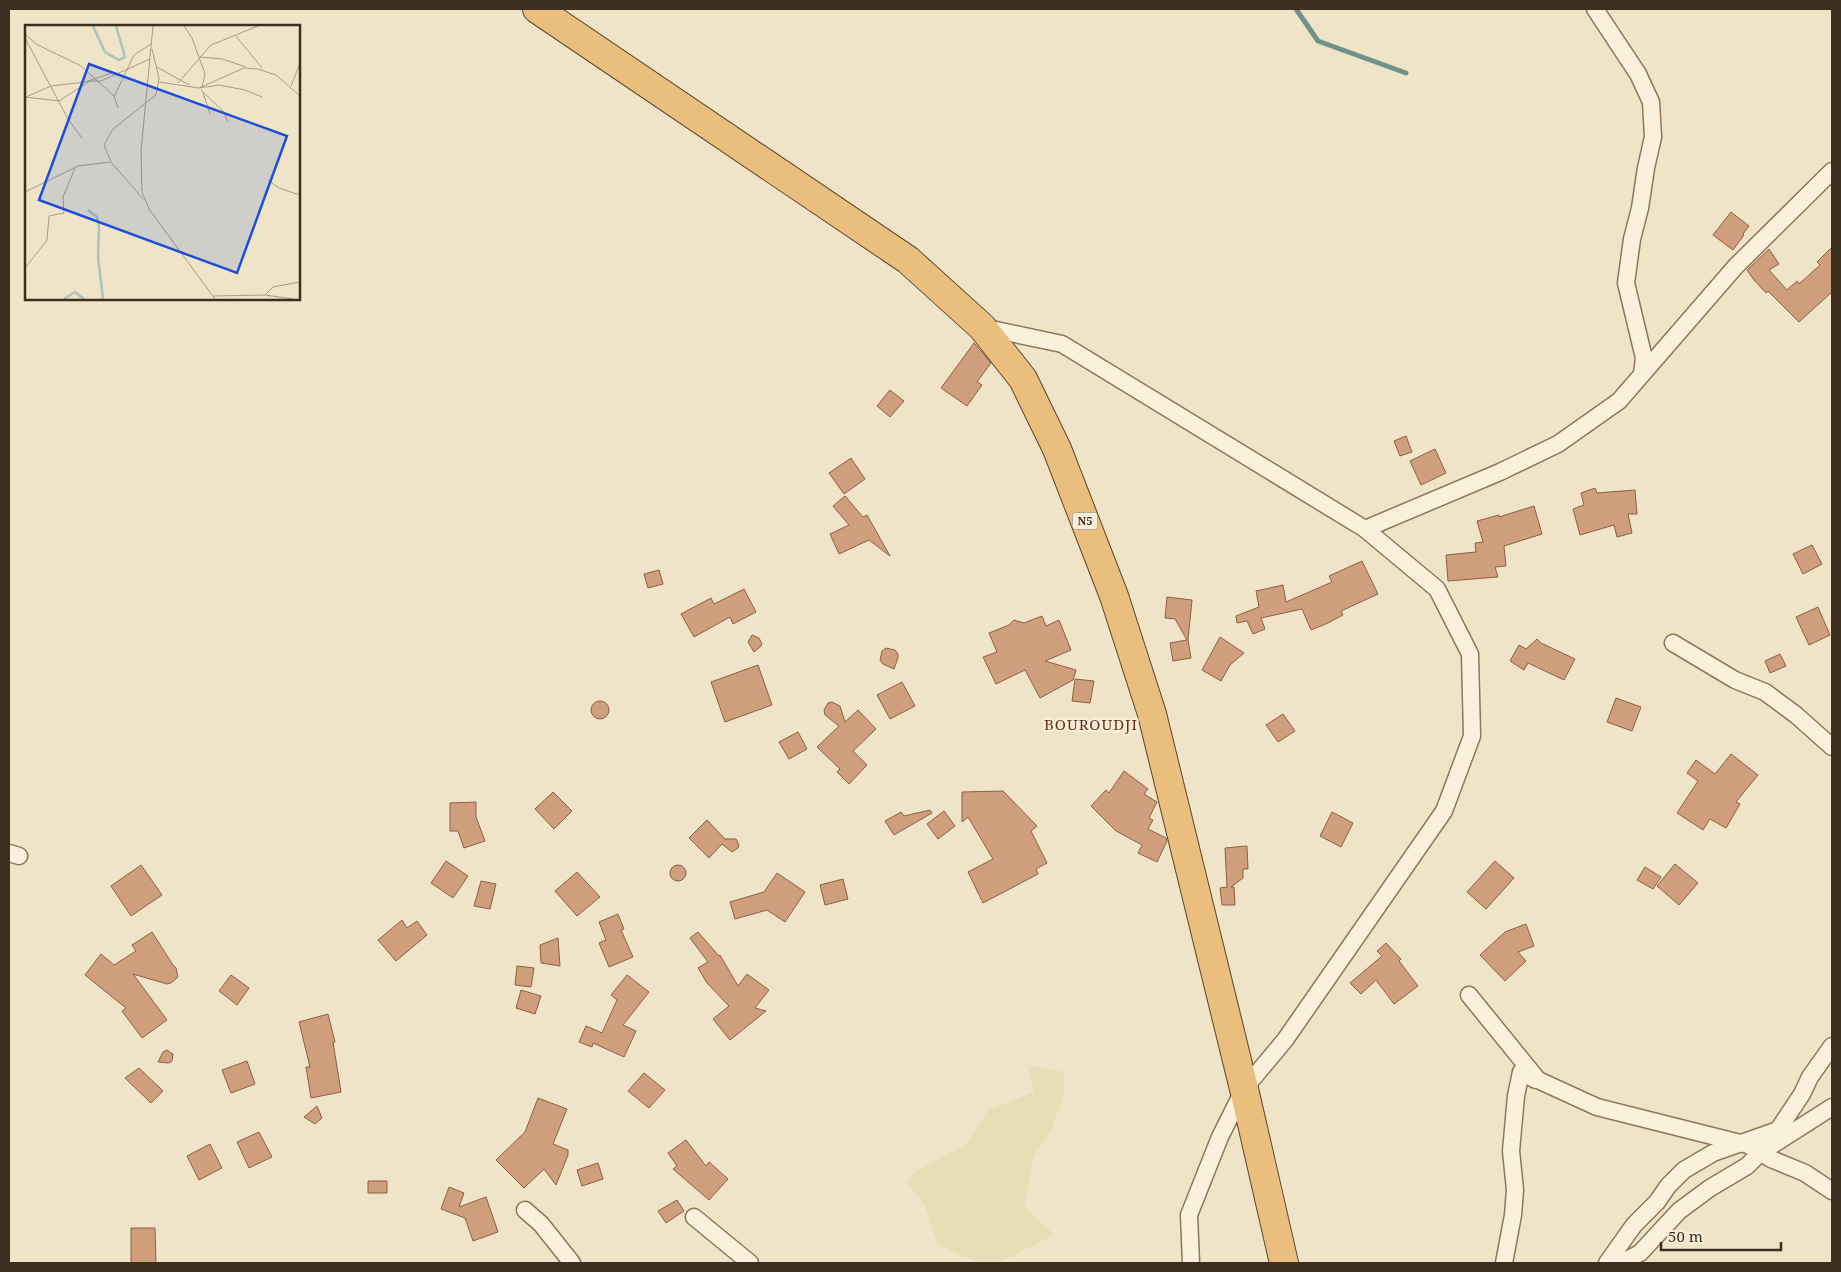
<svg xmlns="http://www.w3.org/2000/svg" width="1841" height="1272" viewBox="0 0 1841 1272" font-family="'Noto Serif',serif">
<style>
.farmland{fill:#e6deb5}
.lines{fill:none;stroke-linecap:round;stroke-linejoin:round}
.stream{stroke:#6f938a;stroke-width:5}
.building{fill:#cf9f7d;stroke:#8d5f41}
.minor-casing{stroke:#8d765c;stroke-width:19}
.trunk-casing{stroke:#5b4430;stroke-width:30}
.minor{stroke:#faf1dc;stroke-width:16}
.trunk{stroke:#eabe7c;stroke-width:28}
.labels{text-anchor:middle;stroke-width:4.5;stroke-linejoin:round;paint-order:stroke}
.shield{fill:#f7eed8;stroke:#756857;stroke-width:1}
.shield-label{font-size:11px;font-weight:bold;fill:#3d2e20}
.quarter-label{font-size:15px;letter-spacing:1px;fill:#6b2e1e;stroke:#f7eed8}
.inset-river{fill:none;stroke:#a9c4bc;stroke-width:2.5}
.inset-road{fill:none;stroke:#a89b85;stroke-width:1}
.view{fill:#1d4ed8;fill-opacity:0.15;stroke:#1d4ed8;stroke-width:2.5}
.inset-edge{fill:none;stroke:#3d2e20;stroke-width:2.5}
</style>
<rect width="100%" height="100%" fill="#f0e4c8"/>
<path class="farmland" d="M 1027,1065 L 1064,1072 L 1064,1095 L 1051,1131 L 1034,1156 L 1024,1207 L 1055,1235 L 997,1263 L 980,1263 L 938,1245 L 924,1203 L 907,1183 L 914,1172 L 966,1145 L 988,1110 L 1034,1092 Z"/>
<g class="lines">
<path class="stream" d="M 1296,9 L 1318,41 L 1406,73"/>
</g>
<path class="building" d="M 1731,212 L 1749,226 L 1743,234 L 1744,235 L 1733,250 L 1713,235 Z
M 1832,247 L 1832,292 L 1799,322 L 1768,291 L 1766,293 L 1754,280 L 1747,270 L 1769,249 L 1779,264 L 1769,270 L 1787,290 L 1797,281 L 1799,284 L 1820,265 L 1817,262 Z
M 974,343 L 991,363 L 977,382 L 982,385 L 967,406 L 941,388 Z
M 890,390 L 904,401 L 890,417 L 877,406 Z
M 1406,436 L 1412,452 L 1400,456 L 1394,441 Z
M 1435,449 L 1446,473 L 1421,485 L 1410,461 Z
M 851,458 L 865,479 L 844,494 L 829,473 Z
M 1595,488 L 1597,493 L 1635,490 L 1637,514 L 1628,514 L 1632,533 L 1617,537 L 1614,525 L 1580,535 L 1573,509 L 1584,505 L 1581,493 Z
M 845,496 L 863,517 L 867,515 L 890,556 L 869,540 L 839,554 L 830,534 L 849,525 L 833,506 Z
M 1534,506 L 1542,534 L 1504,546 L 1506,566 L 1495,567 L 1498,577 L 1448,581 L 1446,555 L 1476,552 L 1475,543 L 1483,542 L 1477,521 L 1499,515 L 1499,517 Z
M 1812,545 L 1822,564 L 1803,574 L 1793,554 Z
M 1362,561 L 1378,594 L 1341,611 L 1343,615 L 1328,623 L 1311,630 L 1302,609 L 1261,618 L 1265,629 L 1253,634 L 1247,621 L 1237,623 L 1236,616 L 1259,607 L 1256,591 L 1283,585 L 1286,602 L 1332,582 L 1329,576 Z
M 659,570 L 663,584 L 648,588 L 644,574 Z
M 744,589 L 756,612 L 733,624 L 730,617 L 694,637 L 681,614 L 711,598 L 714,604 Z
M 1167,597 L 1192,600 L 1188,640 L 1191,658 L 1173,661 L 1170,643 L 1187,640 L 1175,619 L 1165,618 Z
M 1818,607 L 1830,635 L 1809,645 L 1796,617 Z
M 1042,616 L 1046,626 L 1059,620 L 1071,650 L 1045,661 L 1076,670 L 1073,680 L 1040,698 L 1025,670 L 996,684 L 983,657 L 997,652 L 989,633 L 1009,625 L 1014,620 L 1024,623 Z
M 752,635 L 759,638 L 762,644 L 760,647 L 754,652 L 748,642 Z
M 1220,637 L 1244,653 L 1230,665 L 1221,681 L 1202,670 Z
M 1537,639 L 1541,643 L 1575,659 L 1564,680 L 1528,663 L 1524,670 L 1510,661 L 1519,645 L 1526,649 Z
M 886,648 L 895,650 L 898,654 L 898,658 L 894,669 L 883,664 L 880,660 L 882,651 Z
M 1780,654 L 1786,666 L 1770,673 L 1765,661 Z
M 758,665 L 772,705 L 725,722 L 711,682 Z
M 1075,679 L 1094,681 L 1090,703 L 1072,701 Z
M 902,682 L 915,706 L 890,719 L 877,695 Z
M 1616,698 L 1641,707 L 1632,731 L 1607,722 Z
M591 710a9 9 0 1 1 18 0a9 9 0 1 1-18 0Z
M 832,702 L 840,706 L 845,722 L 858,710 L 876,729 L 853,751 L 867,765 L 849,784 L 837,772 L 840,769 L 817,747 L 839,726 L 825,715 L 824,710 L 828,703 Z
M 1283,714 L 1295,731 L 1278,742 L 1266,725 Z
M 798,732 L 807,749 L 789,759 L 779,742 Z
M 1731,754 L 1758,775 L 1736,802 L 1740,804 L 1726,828 L 1710,819 L 1703,830 L 1677,813 L 1698,781 L 1687,773 L 1696,760 L 1715,774 Z
M 1124,771 L 1148,789 L 1144,794 L 1157,802 L 1149,818 L 1153,820 L 1148,829 L 1166,838 L 1167,841 L 1157,862 L 1138,853 L 1142,845 L 1116,831 L 1091,806 L 1106,790 L 1109,793 Z
M 1003,791 L 1037,826 L 1031,831 L 1047,863 L 1036,869 L 1038,874 L 983,903 L 968,872 L 993,859 L 968,817 L 962,822 L 962,792 Z
M 553,792 L 572,811 L 554,829 L 535,809 Z
M 476,802 L 476,817 L 485,841 L 464,848 L 458,831 L 450,831 L 450,803 Z
M 930,810 L 932,813 L 894,835 L 885,821 L 901,812 L 904,816 Z
M 944,811 L 955,826 L 938,839 L 927,824 Z
M 1332,812 L 1353,823 L 1341,847 L 1320,836 Z
M 707,820 L 725,839 L 736,839 L 739,845 L 738,848 L 732,852 L 722,844 L 709,858 L 689,838 Z
M 1247,846 L 1248,869 L 1243,869 L 1243,878 L 1231,887 L 1234,887 L 1235,905 L 1222,905 L 1220,888 L 1227,887 L 1225,848 Z
M 446,861 L 468,876 L 453,898 L 431,883 Z
M 1495,861 L 1514,878 L 1486,909 L 1467,892 Z
M 1675,864 L 1698,883 L 1679,905 L 1657,886 Z
M 141,865 L 162,895 L 131,916 L 111,886 Z
M670 873a8 8 0 1 1 16 0a8 8 0 1 1-16 0Z
M 1645,867 L 1661,877 L 1653,889 L 1637,880 Z
M 577,872 L 600,897 L 577,916 L 555,891 Z
M 777,873 L 805,892 L 785,922 L 767,910 L 735,919 L 730,902 L 764,892 Z
M 843,879 L 848,899 L 825,905 L 820,885 Z
M 481,881 L 496,884 L 490,909 L 474,906 Z
M 618,914 L 624,929 L 621,930 L 633,957 L 609,967 L 599,943 L 606,940 L 599,922 Z
M 402,920 L 407,928 L 417,921 L 427,935 L 396,961 L 378,940 Z
M 1526,924 L 1534,946 L 1518,952 L 1526,961 L 1505,981 L 1480,955 L 1505,932 Z
M 152,932 L 173,965 L 176,968 L 178,977 L 171,983 L 167,984 L 133,974 L 167,1020 L 142,1038 L 122,1011 L 126,1008 L 85,975 L 101,954 L 114,965 L 136,951 L 132,945 Z
M 698,932 L 719,956 L 720,955 L 738,986 L 747,974 L 769,990 L 755,1008 L 766,1011 L 730,1040 L 713,1019 L 729,1006 L 707,983 L 698,968 L 708,962 L 690,938 Z
M 558,938 L 560,966 L 541,963 L 540,945 Z
M 1386,943 L 1401,959 L 1399,961 L 1418,986 L 1394,1004 L 1376,980 L 1361,994 L 1350,983 L 1382,956 L 1377,951 Z
M 517,966 L 534,968 L 531,987 L 515,985 Z
M 231,975 L 249,988 L 237,1005 L 219,991 Z
M 627,975 L 649,992 L 623,1025 L 636,1031 L 624,1057 L 593,1043 L 592,1047 L 579,1042 L 586,1026 L 602,1033 L 617,1000 L 611,995 Z
M 521,990 L 541,996 L 535,1014 L 516,1008 Z
M 328,1014 L 335,1042 L 333,1042 L 341,1092 L 311,1098 L 306,1067 L 310,1067 L 299,1022 Z
M 167,1050 L 173,1054 L 172,1061 L 169,1063 L 158,1062 L 163,1052 Z
M 247,1061 L 255,1084 L 231,1093 L 222,1070 Z
M 139,1068 L 163,1091 L 151,1103 L 125,1078 Z
M 644,1073 L 665,1090 L 649,1108 L 628,1091 Z
M 538,1098 L 567,1109 L 553,1144 L 568,1150 L 568,1155 L 556,1185 L 544,1169 L 524,1188 L 496,1160 L 525,1132 Z
M 317,1106 L 322,1118 L 315,1124 L 304,1117 Z
M 259,1132 L 272,1157 L 249,1168 L 237,1142 Z
M 686,1140 L 706,1166 L 709,1162 L 728,1179 L 709,1200 L 673,1169 L 677,1166 L 668,1153 Z
M 210,1144 L 222,1168 L 199,1180 L 187,1156 Z
M 598,1163 L 603,1179 L 582,1186 L 577,1170 Z
M 368,1181 L 387,1181 L 387,1193 L 368,1193 Z
M 449,1187 L 464,1193 L 459,1207 L 486,1197 L 498,1232 L 473,1241 L 465,1218 L 441,1209 Z
M 677,1200 L 684,1211 L 666,1223 L 658,1211 Z
M 131,1228 L 155,1228 L 156,1263 L 131,1263 Z"/>
<g class="lines">
<g class="minor-casing">
<path id="minor" d="M 1595,9 L 1638,74 L 1651,102 L 1653,137 L 1646,168 L 1640,208 L 1632,239 L 1626,283 L 1644,358 L 1642,374
M 982,327 L 1062,344 L 1365,529 L 1437,589 L 1470,654 L 1472,736 L 1444,811 L 1285,1040 L 1244,1089 L 1220,1137 L 1189,1215 L 1191,1263
M 1365,529 L 1500,472 L 1558,444 L 1619,401 L 1736,266 L 1832,171
M 1673,643 L 1735,680 L 1765,692 L 1796,715 L 1832,747
M 9,853 L 19,856
M 1469,995 L 1538,1080 L 1597,1107 L 1748,1145 L 1771,1159 L 1805,1173 L 1832,1191
M 525,1210 L 541,1224 L 572,1263
M 694,1217 L 750,1263
M 1504,1263 L 1513,1215 L 1515,1190 L 1511,1151 L 1516,1096 L 1521,1072 L 1536,1080
M 1607,1263 L 1634,1225 L 1657,1202 L 1668,1186 L 1684,1170 L 1713,1153 L 1778,1130 L 1802,1094 L 1810,1077 L 1832,1046
M 1621,1263 L 1640,1253 L 1679,1211 L 1710,1188 L 1747,1166 L 1760,1153 L 1832,1107"/>
</g>
<g class="trunk-casing">
<path id="trunk" d="M 537,9 L 908,260 L 982,327 L 1023,379 L 1057,449 L 1114,596 L 1152,714 L 1244,1089 L 1284,1263"/>
</g>
<use href="#minor" class="minor"/>
<use href="#trunk" class="trunk"/>
</g>
<g class="labels">
<rect class="shield" x="1072.5" y="512.5" width="25" height="17" rx="4"/>
<g class="shield-label">
<text x="1085" y="525">N5</text>
</g>
<g class="quarter-label">
<text x="1091" y="730">BOUROUDJI</text>
</g>
</g>
<g transform="translate(25 25)">
<rect width="275" height="275" fill="#f0e4c8"/>
<path class="inset-river" d="M 68,1 L 80,27 L 94,35 L 100,32 L 91,1M 63,185 L 72,192 L 74,202 L 73,232 L 78,274M 39,274 L 50,267 L 59,274"/>
<path class="inset-road" d="M 128,1 L 116,126 L 117,167 L 124,184 L 190,274M 159,1 L 167,13 L 180,49 L 177,62M 0,9 L 11,19 L 56,41 L 89,71 L 93,83M 211,11 L 237,43M 0,13 L 43,94 L 57,113M 175,32 L 197,34 L 221,42M 132,42 L 164,60M 134,57 L 174,63 L 219,43 L 233,44 L 251,50 L 275,71M 153,58 L 186,20 L 233,1M 266,61 L 275,38M 174,63 L 194,60 L 220,65 L 237,72M 176,65 L 198,86 L 203,97M 178,68 L 185,89M 0,72 L 34,76 L 65,56 L 76,56 L 125,34M 1,72 L 26,61 L 60,57 L 87,48M 89,72 L 109,30 L 126,19M 243,155 L 254,163 L 275,170M 0,167 L 53,141 L 85,137M 118,174 L 86,137 L 79,120 L 88,104 L 131,70 L 134,53 L 127,24M 0,243 L 22,215 L 24,191 L 39,188 L 38,172 L 50,143M 240,270 L 248,262 L 275,257M 188,271 L 240,270 L 268,274"/>
<path class="view" d="M 64,39 L 262,111 L 212,248 L 14,175 Z"/>
<rect width="275" height="275" class="inset-edge"/>
</g>
<rect width="1841" height="1272" fill="none" stroke="#3d2e20" stroke-width="20"/>
<path d="M1661 1242v8h120v-8" fill="none" stroke="#3d2e20" stroke-width="2.5"/>
<text x="1668" y="1242" font-size="15" fill="#3d2e20" stroke="#f7eed8" stroke-width="4" paint-order="stroke">50 m</text>
</svg>
